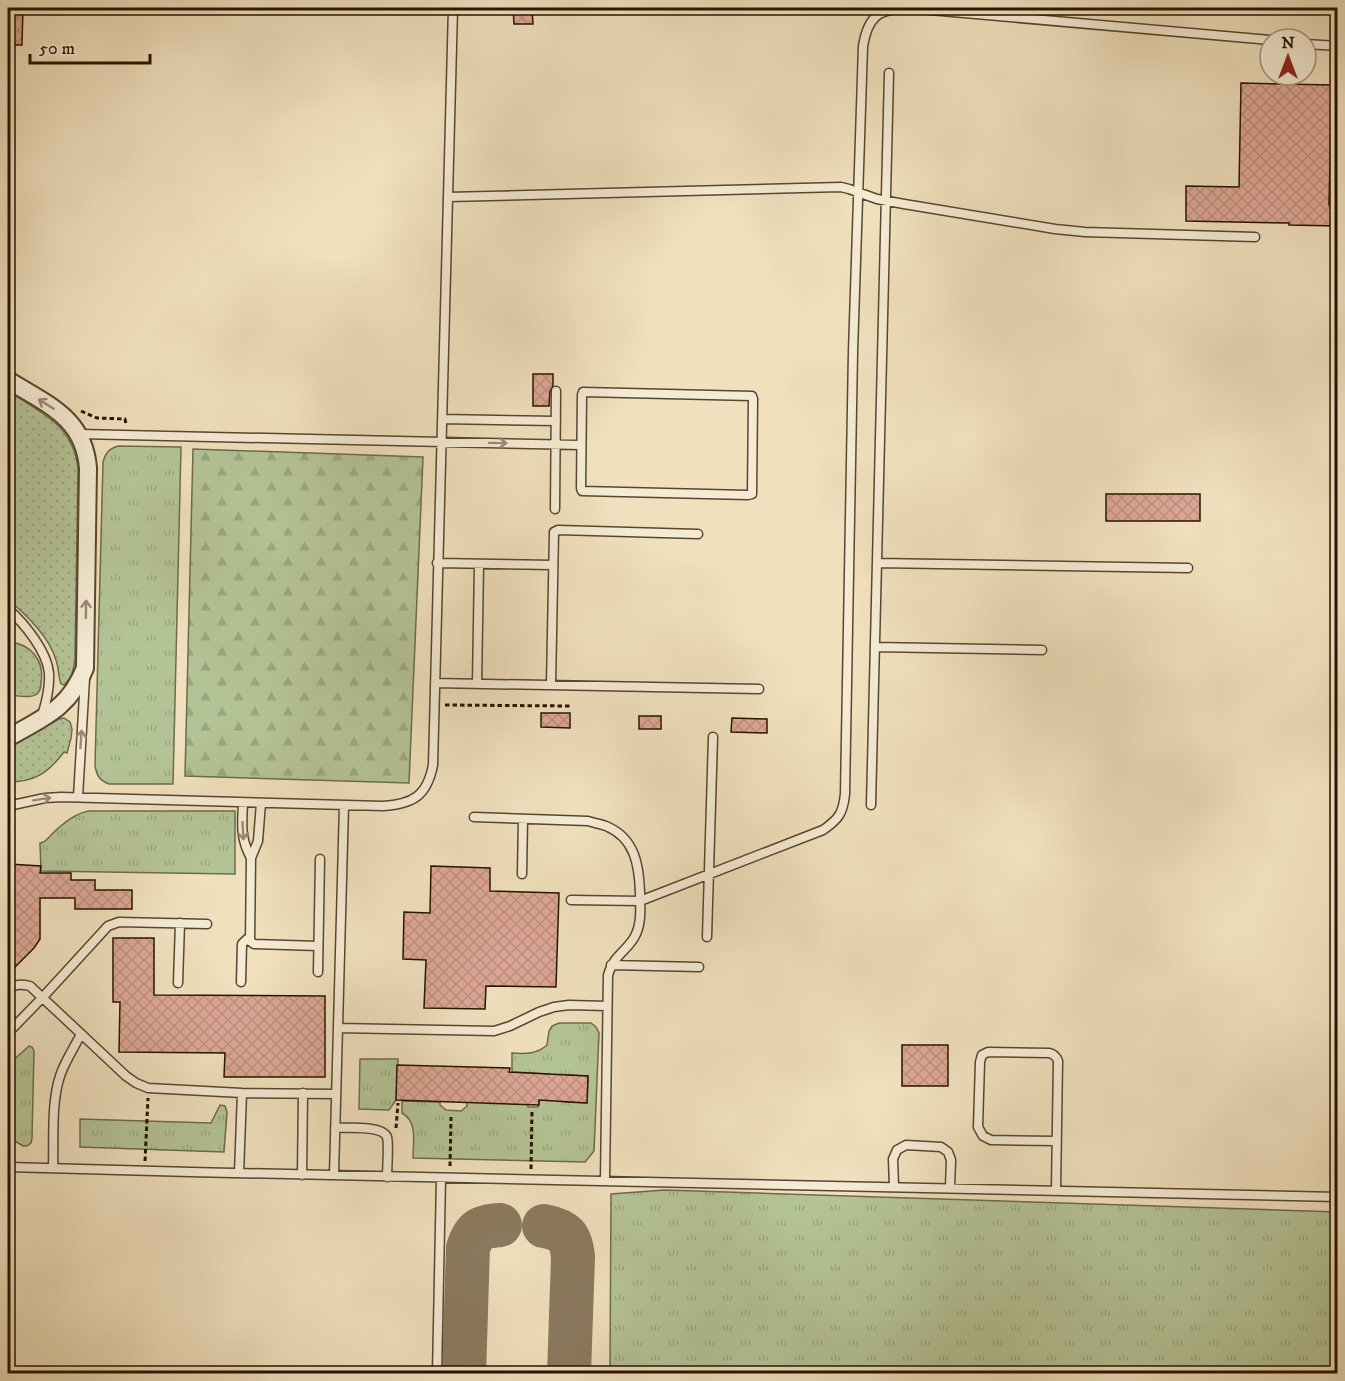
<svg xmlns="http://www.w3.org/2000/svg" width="1345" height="1381" viewBox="0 0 1345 1381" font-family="'IM FELL DW Pica',serif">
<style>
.grass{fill:url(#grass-tufts);stroke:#6d6b4b;stroke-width:1.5;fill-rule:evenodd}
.forest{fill:url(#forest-firs);stroke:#6d6b4b;stroke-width:1.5}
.garden{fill:url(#garden-dots);stroke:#6d6b4b;stroke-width:1.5}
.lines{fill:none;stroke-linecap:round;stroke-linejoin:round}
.taxiway{stroke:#8b7a5e;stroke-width:44}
.building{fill:url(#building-cross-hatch);stroke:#261300;stroke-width:1.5}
.lane-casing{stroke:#58462f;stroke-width:11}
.street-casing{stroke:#58462f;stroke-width:20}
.path{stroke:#261300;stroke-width:3;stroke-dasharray:4.5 3;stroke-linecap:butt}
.lane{stroke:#f5ebd4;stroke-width:8}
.street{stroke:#f5ebd4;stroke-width:16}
.oneway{stroke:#988a75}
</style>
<defs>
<pattern id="grass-tufts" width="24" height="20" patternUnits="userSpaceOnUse" patternTransform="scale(1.5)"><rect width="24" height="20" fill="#b4c396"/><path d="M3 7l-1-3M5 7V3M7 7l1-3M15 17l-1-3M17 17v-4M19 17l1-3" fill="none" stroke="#9ba780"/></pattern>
<pattern id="forest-firs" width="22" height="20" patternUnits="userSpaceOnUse" patternTransform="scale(1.5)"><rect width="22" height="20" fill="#b4c396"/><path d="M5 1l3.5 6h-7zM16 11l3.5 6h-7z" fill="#9ba780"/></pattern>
<pattern id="garden-dots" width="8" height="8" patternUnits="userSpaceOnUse" patternTransform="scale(1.5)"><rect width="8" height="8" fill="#b4c396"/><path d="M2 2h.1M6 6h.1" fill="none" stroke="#9ba780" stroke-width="1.8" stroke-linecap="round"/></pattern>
<pattern id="building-cross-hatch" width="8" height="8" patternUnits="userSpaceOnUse" patternTransform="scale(1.5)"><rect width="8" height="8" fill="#dca694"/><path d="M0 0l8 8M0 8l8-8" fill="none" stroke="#bd8e7e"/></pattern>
</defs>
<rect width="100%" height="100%" fill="#f0e0bd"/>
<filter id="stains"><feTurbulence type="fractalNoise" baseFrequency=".00333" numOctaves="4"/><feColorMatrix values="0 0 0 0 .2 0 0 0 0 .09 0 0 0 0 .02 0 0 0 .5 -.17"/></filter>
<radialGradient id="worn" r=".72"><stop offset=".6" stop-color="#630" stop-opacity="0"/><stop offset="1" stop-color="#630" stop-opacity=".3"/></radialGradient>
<path class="grass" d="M 118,446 L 181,447 L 173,784 L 109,784 C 99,780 97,776 95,766 L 103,462 C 106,452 109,449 118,446 Z
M 89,811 L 235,811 L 235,874 L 41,871 L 40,843 C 46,842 47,839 51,835 C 62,824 75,813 89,811 Z
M 559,1023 L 591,1023 L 596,1027 L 599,1033 L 594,1151 L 585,1162 L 413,1158 C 413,1141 418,1122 402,1113 L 402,1101 L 440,1102 L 440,1105 L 446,1110 L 461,1111 L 467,1106 L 467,1102 L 528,1100 L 528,1107 L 538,1107 L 539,1100 L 547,1100 L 548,1074 L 512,1072 L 512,1053 C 526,1054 537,1054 547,1045 L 549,1031 L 552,1026 ZM 565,1075 L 588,1076 L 587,1103 L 564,1102 Z
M 29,1046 L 32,1047 L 34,1051 L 32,1138 L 31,1143 L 27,1146 L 23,1146 L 8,1137 L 8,1065 Z
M 360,1059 L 398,1059 L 396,1100 L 389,1110 L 359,1109 Z
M 220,1105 L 225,1106 L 227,1112 L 224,1152 L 80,1147 L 80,1119 L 211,1123 Z
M 665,1190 L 1337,1212 L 1337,1373 L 610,1373 L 611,1194 Z"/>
<path class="forest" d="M 193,449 L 423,457 L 409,783 L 185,776 Z"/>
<path class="garden" d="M 8,391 C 41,413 74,425 78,469 L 75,659 C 74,669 72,679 64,685 L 61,684 C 58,676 59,668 56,660 C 49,636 26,615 8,599 Z
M 8,642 C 30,643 45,660 41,683 C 41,687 40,693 35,695 C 29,699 15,695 8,695 Z
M 64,718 L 70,722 L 72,729 L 71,738 L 67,753 L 64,752 C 48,773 35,782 8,782 L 8,747 L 59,719 Z"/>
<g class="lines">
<path class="taxiway" d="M 544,1226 C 565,1230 571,1236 573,1257 L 569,1374
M 464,1374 L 468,1248 C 475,1229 479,1227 500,1225"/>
</g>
<path class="building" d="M 8,8 L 23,8 L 22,45 L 8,45 Z
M 513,8 L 532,8 L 533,24 L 514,24 Z
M 1241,83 L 1332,85 L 1329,205 L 1338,205 L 1338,226 L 1289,225 L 1289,223 L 1186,221 L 1186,186 L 1239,187 Z
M 533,374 L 553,374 L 553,386 L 550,391 L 549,406 L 533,406 Z
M 1106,494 L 1200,494 L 1200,521 L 1106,521 Z
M 541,713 L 570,713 L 570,728 L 541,727 Z
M 639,716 L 661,716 L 661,729 L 639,729 Z
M 732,718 L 767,719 L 767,733 L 731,732 Z
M 8,864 L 41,866 L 40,873 L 71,873 L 71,880 L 95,880 L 95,890 L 132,890 L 132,909 L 75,909 L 75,898 L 40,898 L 40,939 L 34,948 L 8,974 Z
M 431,866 L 490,868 L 490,891 L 559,893 L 556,987 L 486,986 L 485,1009 L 424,1008 L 426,960 L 403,959 L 404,912 L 430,913 Z
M 113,938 L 154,938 L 154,995 L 325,996 L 325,1077 L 224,1077 L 225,1053 L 119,1052 L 120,1002 L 113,1002 Z
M 902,1045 L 948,1045 L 948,1086 L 902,1086 Z
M 397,1065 L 510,1068 L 509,1072 L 588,1076 L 587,1103 L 539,1100 L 539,1105 L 396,1100 Z"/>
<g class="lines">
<g class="lane-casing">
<path id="lane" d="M 1306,44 L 1338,46
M 448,197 L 841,187 L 849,189 L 877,199 L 904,204 L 1055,229 L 1085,232 L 1255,237
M 583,392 L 752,396 L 753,399 L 752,494 L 748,495 L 582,491 L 581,488 L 582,395 Z
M 442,419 L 556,421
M 79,434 L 581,445
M 555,509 L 556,391
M 437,563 L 553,565
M 877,563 L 1188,568
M 8,609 C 24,623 47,651 49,673 C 50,688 46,702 42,716
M 875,647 L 1042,650
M 435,683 L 759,689
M 477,684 L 479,564
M 551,685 L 554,532 L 558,530 L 698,534
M 78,797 L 85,678
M 243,803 C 242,824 240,838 251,858
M 261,803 L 258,841 L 251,858 L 250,941 L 254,944 L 318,946
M 871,805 L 889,73
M 8,806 L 45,798 L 61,797 L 383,806 C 413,804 427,796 433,765 L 453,8
M 474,817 L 588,821 C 594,823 601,824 606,826 C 635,838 639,865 640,892 C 640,905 642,921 636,934 C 632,944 623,950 616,959 C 612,964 610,969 608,975 L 605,1180
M 522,874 L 523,819
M 571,900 L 640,901 L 823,830 C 839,819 843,813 845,794 L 853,352 L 863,46 C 868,17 878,9 907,8 L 1270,40
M 707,937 L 713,737
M 611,965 L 699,967
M 318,972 L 320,859
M 241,982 L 242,944 L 247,939 L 250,938
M 178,983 L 180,923
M 8,989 C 15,984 21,984 30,986 L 126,1076 L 136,1083 L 148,1088 L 242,1093 L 336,1094
M 338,1028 L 494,1031 L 510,1026 L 539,1012 L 554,1007 L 569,1005 L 607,1006
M 8,1033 L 43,997 L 108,926 L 119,922 L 207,924
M 335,1128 C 347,1128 382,1125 387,1137 C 389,1144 387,1168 387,1177
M 8,1167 C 451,1180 894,1185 1338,1197
M 53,1168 C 54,1139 51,1103 60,1076 C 65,1061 74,1048 81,1034
M 239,1173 L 242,1093
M 302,1175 L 303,1093
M 334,1175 L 344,805
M 894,1186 L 893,1159 L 897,1150 L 906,1145 L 941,1147 L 948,1152 L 951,1160 L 950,1187
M 1056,1189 L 1058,1061 C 1056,1056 1054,1054 1049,1053 L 988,1052 L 982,1055 L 980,1062 L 978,1127 L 983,1136 L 991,1140 L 1056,1141
M 437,1374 L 441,1178"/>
</g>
<g class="street-casing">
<path id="street" d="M 8,380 C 46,404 84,417 88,468 L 85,668 C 69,709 44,717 8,738"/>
</g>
<path class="path" d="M 81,411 L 97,418 L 125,419 L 126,424
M 8,633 L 15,633
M 445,705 L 572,706
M 396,1128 L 398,1103
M 145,1161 L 148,1098
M 450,1166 L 451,1117
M 531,1169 L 532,1111"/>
<use href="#lane" class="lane"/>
<use href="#street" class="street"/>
</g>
<defs><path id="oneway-shaft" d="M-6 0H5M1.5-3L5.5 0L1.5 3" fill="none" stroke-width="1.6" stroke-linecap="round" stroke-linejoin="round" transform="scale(1.5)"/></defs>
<g class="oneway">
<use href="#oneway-shaft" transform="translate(46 404) rotate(-148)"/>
<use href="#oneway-shaft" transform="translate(498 443) rotate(1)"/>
<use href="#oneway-shaft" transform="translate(86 609) rotate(-89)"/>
<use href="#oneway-shaft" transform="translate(81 739) rotate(-86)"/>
<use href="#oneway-shaft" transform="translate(42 799) rotate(-9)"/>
<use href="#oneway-shaft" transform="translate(243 831) rotate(87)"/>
</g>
<rect width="1345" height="1381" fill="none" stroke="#f0e0bd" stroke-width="30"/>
<rect x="9" y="9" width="1327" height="1363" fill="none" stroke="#261300" stroke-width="3"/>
<rect x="15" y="15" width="1315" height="1351" fill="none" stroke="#261300" stroke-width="1.5"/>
<g transform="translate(1288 57)"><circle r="28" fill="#f5ebd4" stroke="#a2957f" stroke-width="1.5"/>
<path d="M0-4.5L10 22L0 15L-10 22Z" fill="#8f2418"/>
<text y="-9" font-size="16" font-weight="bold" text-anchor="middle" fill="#261300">N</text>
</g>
<path d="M30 54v9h120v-9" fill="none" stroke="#261300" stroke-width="3"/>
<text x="39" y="54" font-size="18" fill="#261300" stroke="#f5ebd4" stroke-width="4.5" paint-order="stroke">50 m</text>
<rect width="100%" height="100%" filter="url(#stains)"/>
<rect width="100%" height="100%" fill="url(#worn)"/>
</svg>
